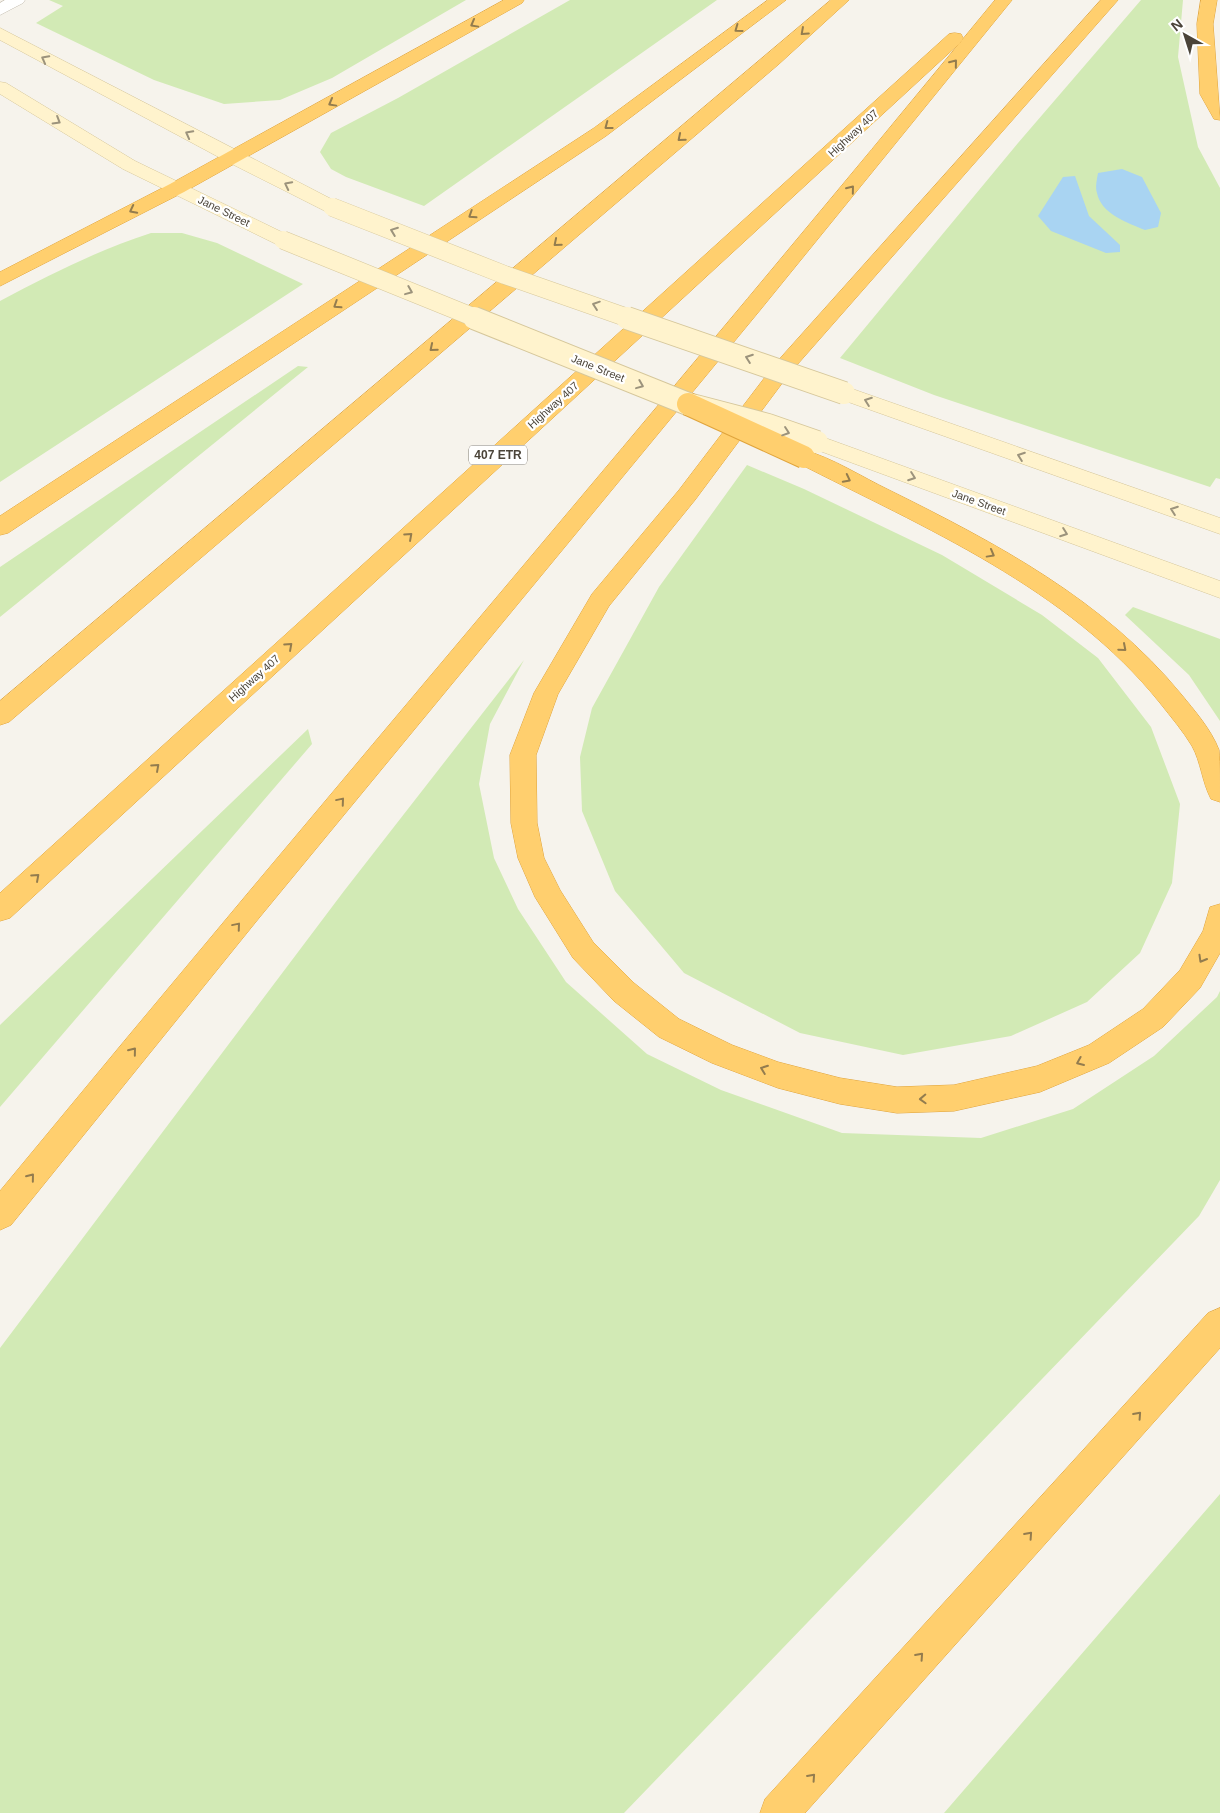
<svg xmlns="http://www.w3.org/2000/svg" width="1220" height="1813" viewBox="0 0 1220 1813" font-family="Arial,sans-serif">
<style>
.green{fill:#d2eab5}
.water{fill:#a9d4f2}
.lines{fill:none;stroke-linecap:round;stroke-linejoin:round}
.minor-casing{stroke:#c2bbae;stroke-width:1}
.secondary-casing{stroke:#d6c79b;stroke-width:1}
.motorway-casing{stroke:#e0a43c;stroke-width:1}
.minor{fill:#fff;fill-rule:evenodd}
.secondary{fill:#fff3cd;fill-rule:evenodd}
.motorway{fill:#ffcf6e;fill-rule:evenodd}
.secondary-bridge-far1-casing{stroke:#d6c79b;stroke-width:19;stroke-linecap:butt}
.secondary-bridge-casing{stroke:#d6c79b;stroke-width:24;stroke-linecap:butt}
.motorway-bridge-casing{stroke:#e0a43c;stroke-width:24;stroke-linecap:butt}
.secondary-bridge-far1{stroke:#fff3cd;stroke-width:18}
.secondary-bridge{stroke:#fff3cd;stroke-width:22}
.motorway-bridge{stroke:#ffcf6e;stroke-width:22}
.oneway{stroke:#937c4e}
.oneway2{stroke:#9c937c}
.labels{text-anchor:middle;stroke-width:4.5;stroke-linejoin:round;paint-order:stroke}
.far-street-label{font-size:11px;fill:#4b4439;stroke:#fff}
.shield{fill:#fff;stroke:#817c74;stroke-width:1}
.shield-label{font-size:12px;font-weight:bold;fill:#4b4439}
</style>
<rect width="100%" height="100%" fill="#f6f3ec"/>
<path class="green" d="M 49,0 L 466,0 L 332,78 L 280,100 L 224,104 L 154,80 L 36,23 L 63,6 Z
M 570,0 L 717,0 L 424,206 L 346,177 L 331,169 L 320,152 L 331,133 L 398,98 Z
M 1141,0 L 1183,0 L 1178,57 L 1198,147 L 1220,188 L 1220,479 L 1216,478 L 1210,487 L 934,395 L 840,358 L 1018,143 Z
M 151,233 L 182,233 L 217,243 L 303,284 L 0,482 L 0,301 C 49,275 98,250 151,233 Z
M 298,366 L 308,367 L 0,617 L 0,567 Z
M 747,465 L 804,489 L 942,555 L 1042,615 L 1098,658 L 1151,727 L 1180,804 L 1172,883 L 1140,953 L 1087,1002 L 1011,1036 L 903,1055 L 800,1033 L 684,973 L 615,891 L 582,811 L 580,757 L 592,708 L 659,587 Z
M 1133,607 L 1220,639 L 1220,721 L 1189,675 L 1125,615 Z
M 524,660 L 490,724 L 479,784 L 494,858 L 518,909 L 566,982 L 647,1054 L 721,1090 L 842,1133 L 981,1138 L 1073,1109 L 1154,1056 L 1217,997 L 1220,991 L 1220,1180 L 1199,1216 L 624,1813 L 0,1813 L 0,1348 L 344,891 Z
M 308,729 L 312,744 L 0,1107 L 0,1025 Z
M 1220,1494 L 1220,1813 L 944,1813 Z"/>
<path class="water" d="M 1122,169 L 1142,177 L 1161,213 L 1158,227 L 1145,230 C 1128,223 1101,214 1097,193 C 1095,187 1097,179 1098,173 Z
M 1075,176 L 1089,216 L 1120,245 L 1120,252 L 1106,253 L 1051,231 L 1038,216 L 1063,177 Z"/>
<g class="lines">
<g class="minor-casing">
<path id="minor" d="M 5,0 L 25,0 L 23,3 L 0,15 L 0,3 Z"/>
</g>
<g class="secondary-casing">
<path id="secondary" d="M 0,28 L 339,203 L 341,207 L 339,211 L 325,211 L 226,161 L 0,40 Z
M 0,82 L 6,83 L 135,161 L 290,236 L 293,240 L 290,244 L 276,244 L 123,169 L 0,94 Z
M 844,386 L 1220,518 L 1220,534 L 837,398 L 833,393 L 837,388 Z
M 817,435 L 1220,581 L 1220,598 L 809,447 L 806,442 L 809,437 Z"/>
</g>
<g class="motorway-casing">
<path id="motorway" d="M 504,0 L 524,0 L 522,3 L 184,192 L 0,286 L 0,272 L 170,184 Z
M 768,0 L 786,0 L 606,136 L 8,533 L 0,535 L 0,516 L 594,128 Z
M 831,0 L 849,0 L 779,64 L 9,722 L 0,725 L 0,701 Z
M 995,0 L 1012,0 L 761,309 L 259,918 L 11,1225 L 0,1230 L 0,1191 C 329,792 667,400 995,0 Z
M 1101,0 L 1118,0 L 789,374 L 695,500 L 609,606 L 558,694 L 536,755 L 537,823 L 544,858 L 560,890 L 593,942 L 634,983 L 679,1019 L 732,1045 L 778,1062 L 840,1078 L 897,1087 L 954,1085 L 1037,1066 L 1089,1045 L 1143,1009 L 1180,970 L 1203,931 L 1210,907 L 1220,904 L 1220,953 L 1200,988 L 1163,1027 L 1109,1063 L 1040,1092 L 954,1111 L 897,1113 L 840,1104 L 778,1088 L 712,1063 L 659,1037 L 614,1001 L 573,958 L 535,897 L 518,858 L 511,823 L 510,755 L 534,693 L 592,594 L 679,490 L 775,364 Z
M 1201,0 L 1217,0 L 1213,24 L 1220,120 L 1214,119 L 1200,94 L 1197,24 Z
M 955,33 L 961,34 L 963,38 L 961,42 L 10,918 L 0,921 L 0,893 L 949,34 Z
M 804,450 C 833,458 862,477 889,490 C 996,543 1104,600 1181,694 C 1194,710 1211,729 1219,750 C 1220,762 1220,788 1220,802 L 1211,799 C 1202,782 1201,762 1192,746 C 1183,731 1171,717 1160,703 C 1068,588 925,528 796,462 L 793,457 L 796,452 Z
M 1220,1308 L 1220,1348 L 805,1813 L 760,1813 L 765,1799 L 1208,1313 Z"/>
</g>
<use href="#minor" class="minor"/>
<use href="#secondary" class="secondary"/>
<use href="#motorway" class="motorway"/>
<g class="secondary-bridge-far1-casing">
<path id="secondary-bridge-far1" d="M 332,207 L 505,275 L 631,319
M 283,240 L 478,319"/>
</g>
<g class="secondary-bridge-casing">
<path id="secondary-bridge" d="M 474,318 L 688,404 L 768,425 L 817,442
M 627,318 L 844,393"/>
</g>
<g class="motorway-bridge-casing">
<path id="motorway-bridge" d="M 688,404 L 804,457"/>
</g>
<use href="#secondary-bridge-far1" class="secondary-bridge-far1"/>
<use href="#secondary-bridge" class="secondary-bridge"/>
<use href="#motorway-bridge" class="motorway-bridge"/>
</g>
<defs><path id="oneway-chevron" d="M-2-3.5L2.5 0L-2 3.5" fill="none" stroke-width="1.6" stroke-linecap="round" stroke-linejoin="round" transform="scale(1.25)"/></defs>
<g class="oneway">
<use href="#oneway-chevron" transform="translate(474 24) rotate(151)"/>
<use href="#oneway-chevron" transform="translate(738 29) rotate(144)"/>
<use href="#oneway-chevron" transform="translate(804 32) rotate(138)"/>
<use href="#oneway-chevron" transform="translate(954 63) rotate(-51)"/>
<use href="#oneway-chevron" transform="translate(332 103) rotate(151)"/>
<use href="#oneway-chevron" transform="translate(608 126) rotate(143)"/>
<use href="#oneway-chevron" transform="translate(681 138) rotate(140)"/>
<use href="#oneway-chevron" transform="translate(851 189) rotate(-51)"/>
<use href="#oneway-chevron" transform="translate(133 210) rotate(153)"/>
<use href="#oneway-chevron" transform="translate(472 215) rotate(147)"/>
<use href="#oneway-chevron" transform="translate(557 243) rotate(140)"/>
<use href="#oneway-chevron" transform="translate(337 305) rotate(147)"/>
<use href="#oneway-chevron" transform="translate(433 348) rotate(140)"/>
<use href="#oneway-chevron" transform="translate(847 479) rotate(27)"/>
<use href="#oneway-chevron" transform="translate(409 536) rotate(-42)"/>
<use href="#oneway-chevron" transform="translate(991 554) rotate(29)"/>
<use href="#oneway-chevron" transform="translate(289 646) rotate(-42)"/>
<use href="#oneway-chevron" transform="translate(1123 648) rotate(41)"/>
<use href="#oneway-chevron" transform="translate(156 767) rotate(-42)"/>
<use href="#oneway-chevron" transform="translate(341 801) rotate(-50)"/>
<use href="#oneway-chevron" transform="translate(36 877) rotate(-42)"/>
<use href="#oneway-chevron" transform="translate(237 926) rotate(-50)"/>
<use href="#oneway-chevron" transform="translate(1202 959) rotate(120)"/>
<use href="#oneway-chevron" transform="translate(133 1051) rotate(-51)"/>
<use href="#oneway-chevron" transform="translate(1080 1062) rotate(157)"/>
<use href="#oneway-chevron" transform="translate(764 1069) rotate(-159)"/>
<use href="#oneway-chevron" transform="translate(923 1099) rotate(178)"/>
<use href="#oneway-chevron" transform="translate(31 1177) rotate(-51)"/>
<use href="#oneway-chevron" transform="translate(1138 1415) rotate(-48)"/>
<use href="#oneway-chevron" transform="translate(1029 1535) rotate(-48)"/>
<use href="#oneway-chevron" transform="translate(920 1656) rotate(-48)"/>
<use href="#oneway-chevron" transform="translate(812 1777) rotate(-48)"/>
</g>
<g class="oneway2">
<use href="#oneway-chevron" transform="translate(45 59) rotate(-152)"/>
<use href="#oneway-chevron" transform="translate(57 121) rotate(31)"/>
<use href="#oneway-chevron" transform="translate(189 134) rotate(-152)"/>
<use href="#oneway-chevron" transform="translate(288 185) rotate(-153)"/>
<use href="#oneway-chevron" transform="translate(394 231) rotate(-159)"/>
<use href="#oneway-chevron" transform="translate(409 291) rotate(22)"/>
<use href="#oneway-chevron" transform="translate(596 305) rotate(-161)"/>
<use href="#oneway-chevron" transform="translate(749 358) rotate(-160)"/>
<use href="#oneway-chevron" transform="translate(640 385) rotate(22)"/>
<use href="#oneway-chevron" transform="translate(868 401) rotate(-160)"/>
<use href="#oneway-chevron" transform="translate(786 432) rotate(19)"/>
<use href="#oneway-chevron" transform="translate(1021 456) rotate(-160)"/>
<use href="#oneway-chevron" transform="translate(912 477) rotate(20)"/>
<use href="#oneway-chevron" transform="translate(1174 510) rotate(-160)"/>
<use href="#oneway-chevron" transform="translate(1064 533) rotate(20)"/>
</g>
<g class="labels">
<g class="far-street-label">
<text transform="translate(853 133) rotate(-43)" y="4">Highway 407</text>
<text transform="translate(224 211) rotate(26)" y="4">Jane Street</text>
<text transform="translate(598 368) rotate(22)" y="4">Jane Street</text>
<text transform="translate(553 405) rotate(-42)" y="4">Highway 407</text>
<text transform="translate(979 502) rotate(20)" y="4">Jane Street</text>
<text transform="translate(254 678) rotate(-42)" y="4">Highway 407</text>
</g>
<rect class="shield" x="469" y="445.5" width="58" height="19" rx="4"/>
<g class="shield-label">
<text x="498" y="459">407 ETR</text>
</g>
</g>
<g transform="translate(1185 35) rotate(321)" stroke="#ffffff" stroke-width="4" paint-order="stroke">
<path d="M0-4L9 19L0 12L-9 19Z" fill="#4b4439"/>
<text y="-8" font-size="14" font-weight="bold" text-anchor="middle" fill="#4b4439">N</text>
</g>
</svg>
